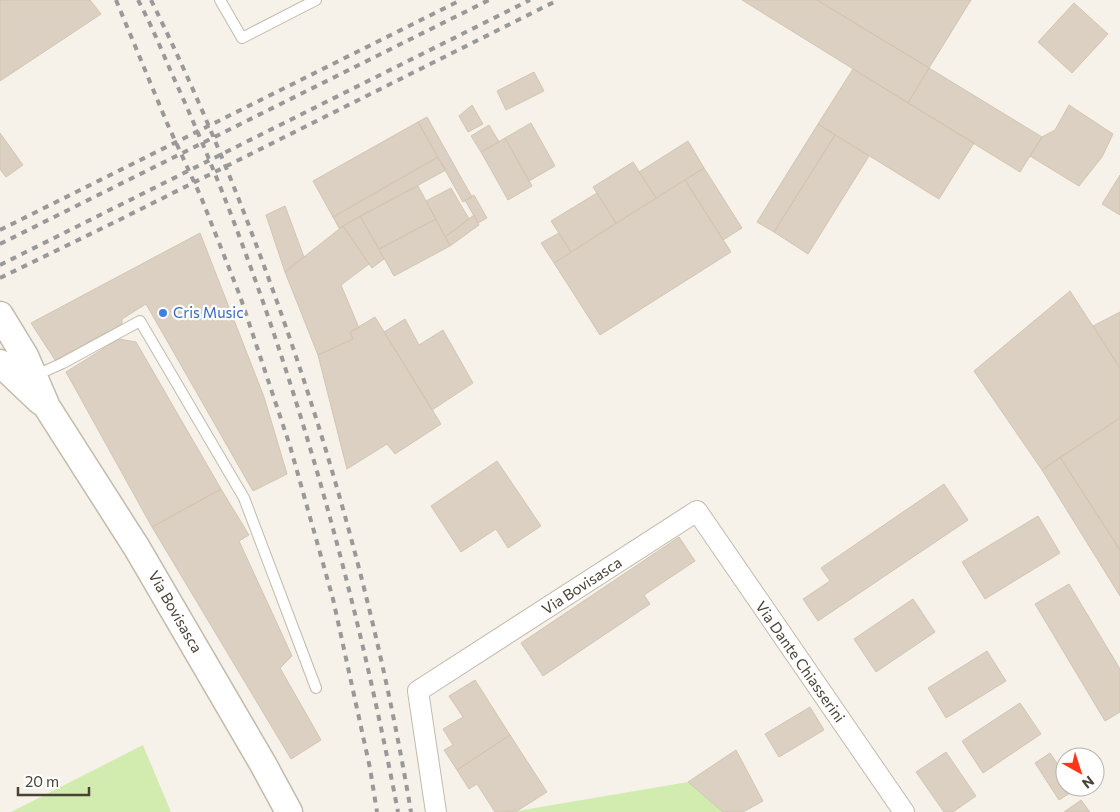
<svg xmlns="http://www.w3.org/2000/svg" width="1120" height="812" viewBox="0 0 1120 812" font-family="Commissioner,sans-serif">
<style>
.green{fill:#d2ecb0}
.building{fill:#dbd0c1;stroke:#d3c5b1}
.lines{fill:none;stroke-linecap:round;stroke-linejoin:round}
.service-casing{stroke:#c2baab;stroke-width:12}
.minor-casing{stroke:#c2baab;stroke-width:22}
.tertiary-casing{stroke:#c2baab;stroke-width:29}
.service{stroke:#fff;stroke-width:10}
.minor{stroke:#fff;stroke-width:20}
.tertiary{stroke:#fff;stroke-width:26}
.rail{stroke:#999;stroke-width:4;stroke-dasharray:6 6;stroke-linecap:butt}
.shop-dot{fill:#3f7fe0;stroke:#fff;stroke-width:2}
.labels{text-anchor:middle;stroke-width:4.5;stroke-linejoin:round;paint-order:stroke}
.shop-label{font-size:15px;fill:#366cbe;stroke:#fff;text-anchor:start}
.street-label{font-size:15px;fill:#4a4237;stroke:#fff}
</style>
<rect width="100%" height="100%" fill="#f6f2ea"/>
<path class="green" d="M 143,745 L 171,812 L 11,812 Z
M 688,782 L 723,812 L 506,812 L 517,811 Z"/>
<path class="building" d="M 0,0 L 90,0 L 101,14 L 0,81 Z
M 742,0 L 817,0 L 929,68 L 908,103 Z
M 817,0 L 971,0 L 929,68 Z
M 1074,3 L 1108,34 L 1072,73 L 1038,42 Z
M 929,68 L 1042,137 L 1020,172 L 908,103 Z
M 853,69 L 974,143 L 939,199 L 818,124 Z
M 534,72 L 544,91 L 506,110 L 497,91 Z
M 472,105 L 483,124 L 468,132 L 459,116 Z
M 1069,105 L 1113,134 L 1102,157 L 1079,186 L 1030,156 L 1042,137 L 1055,130 Z
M 427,117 L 472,197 L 463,202 L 418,122 Z
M 418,122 L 438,157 L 333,217 L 313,181 Z
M 531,123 L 555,166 L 529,181 L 505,138 Z
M 818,124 L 835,135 L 774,232 L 757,222 Z
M 489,125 L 499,142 L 481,152 L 471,136 Z
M 0,133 L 23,165 L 6,177 L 0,169 Z
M 835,135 L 869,156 L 808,254 L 774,232 Z
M 505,138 L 532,186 L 508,200 L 481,152 Z
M 688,141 L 704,168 L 656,198 L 639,172 Z
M 438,157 L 446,170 L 339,228 L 333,217 Z
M 633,162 L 656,198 L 616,223 L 593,187 Z
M 704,168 L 742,228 L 723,240 L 685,180 Z
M 1120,175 L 1120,215 L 1102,204 Z
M 685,180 L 731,252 L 600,335 L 554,263 Z
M 418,186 L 436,219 L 379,249 L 360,216 Z
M 451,188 L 469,219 L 445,237 L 426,201 Z
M 597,193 L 616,223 L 571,252 L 551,221 Z
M 474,195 L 487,218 L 478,223 L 465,200 Z
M 285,206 L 304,257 L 285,272 L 266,215 Z
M 474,215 L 479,225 L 450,246 L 445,237 Z
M 360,216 L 384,259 L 372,268 L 343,226 Z
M 436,219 L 450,246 L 394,276 L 379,249 Z
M 343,226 L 369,264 L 341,285 L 359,328 L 350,332 L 353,339 L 318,355 L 285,272 Z
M 200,233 L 264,397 L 287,474 L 253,491 L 146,304 L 122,319 L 122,324 L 55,360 L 31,323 Z
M 559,233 L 571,252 L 554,263 L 541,243 Z
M 1070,291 L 1120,368 L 1120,418 L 1042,470 L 974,371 Z
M 1120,312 L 1120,368 L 1093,326 Z
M 375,317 L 441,424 L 395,454 L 387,444 L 347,469 L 318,355 L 353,339 L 350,332 Z
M 405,319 L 419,345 L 443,330 L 473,383 L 432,410 L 384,332 Z
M 119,339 L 136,342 L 221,489 L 152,527 L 66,372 Z
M 1120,418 L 1120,550 L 1060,457 Z
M 1060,457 L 1120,550 L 1120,596 L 1042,470 Z
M 497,461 L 541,526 L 508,548 L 496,529 L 461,552 L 431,506 Z
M 944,484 L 968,520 L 818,621 L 803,599 L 830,581 L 821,568 Z
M 221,489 L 249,535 L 239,541 L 292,656 L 280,668 L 321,740 L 291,759 L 152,527 Z
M 1038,516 L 1060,553 L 985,599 L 962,562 Z
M 679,537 L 695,561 L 644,595 L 650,604 L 543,676 L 521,643 Z
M 1069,584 L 1120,669 L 1120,712 L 1105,721 L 1035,604 Z
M 913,599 L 935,632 L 876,672 L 854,639 Z
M 987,651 L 1006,681 L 946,718 L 928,688 Z
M 475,680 L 510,735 L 457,770 L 444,750 L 453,745 L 443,729 L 463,717 L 449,696 Z
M 1020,703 L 1041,734 L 983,773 L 962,741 Z
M 810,707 L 824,730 L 779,757 L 765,734 Z
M 510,735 L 547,792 L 517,811 L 495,812 L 477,784 L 469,789 L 457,770 Z
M 736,750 L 763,801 L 743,812 L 723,812 L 688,782 Z
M 946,752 L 976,796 L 953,812 L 944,812 L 916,772 Z
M 1050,753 L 1065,775 L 1065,787 L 1073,787 L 1075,790 L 1059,800 L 1035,763 Z
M 1081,800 L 1090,812 L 1064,812 Z"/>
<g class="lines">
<g class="service-casing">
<path id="service" d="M 220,0 L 242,38 L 316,0
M 34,376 L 63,363 L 140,321 L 244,498 L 316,688"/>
</g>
<g class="minor-casing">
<path id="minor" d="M 436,812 L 418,691 L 697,511 L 904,812"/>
</g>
<g class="tertiary-casing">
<path id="tertiary" d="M 0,315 L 25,356 L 47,407 L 137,548 L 263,764 L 289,812
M 0,363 L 40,401"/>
</g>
<use href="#service" class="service"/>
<use href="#minor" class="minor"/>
<use href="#tertiary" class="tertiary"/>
<path class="rail" d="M 116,0 L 167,123 L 201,197 L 240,296 L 290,446 L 333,599 L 370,768 L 377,812
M 138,0 C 151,24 161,49 172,74 C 197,129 220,184 241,241 C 310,426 361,618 398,812
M 151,0 C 197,93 236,188 271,285 C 333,456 381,633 411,812
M 0,230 L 461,0
M 0,244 L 489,0
M 0,265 L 530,0
M 0,278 L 117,221 L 558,0"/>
</g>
<circle class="shop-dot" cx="163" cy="313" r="5"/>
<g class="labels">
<g class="shop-label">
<text x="173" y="318">Cris Music</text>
</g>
<g class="street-label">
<text transform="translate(582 586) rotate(-33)" y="5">Via Bovisasca</text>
<text transform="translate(175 612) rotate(60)" y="5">Via Bovisasca</text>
<text transform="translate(800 662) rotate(55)" y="5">Via Dante Chiasserini</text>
</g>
</g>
<g transform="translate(1080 772) rotate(141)"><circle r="24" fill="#ffffff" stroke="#b7b3af"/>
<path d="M0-4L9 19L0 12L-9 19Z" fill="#ff3717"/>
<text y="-8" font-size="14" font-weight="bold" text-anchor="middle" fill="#4a4237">N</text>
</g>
<path d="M18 787v8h71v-8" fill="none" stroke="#4a4237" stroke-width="2.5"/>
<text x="25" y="787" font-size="15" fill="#4a4237" stroke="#ffffff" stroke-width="4" paint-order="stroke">20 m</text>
</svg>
